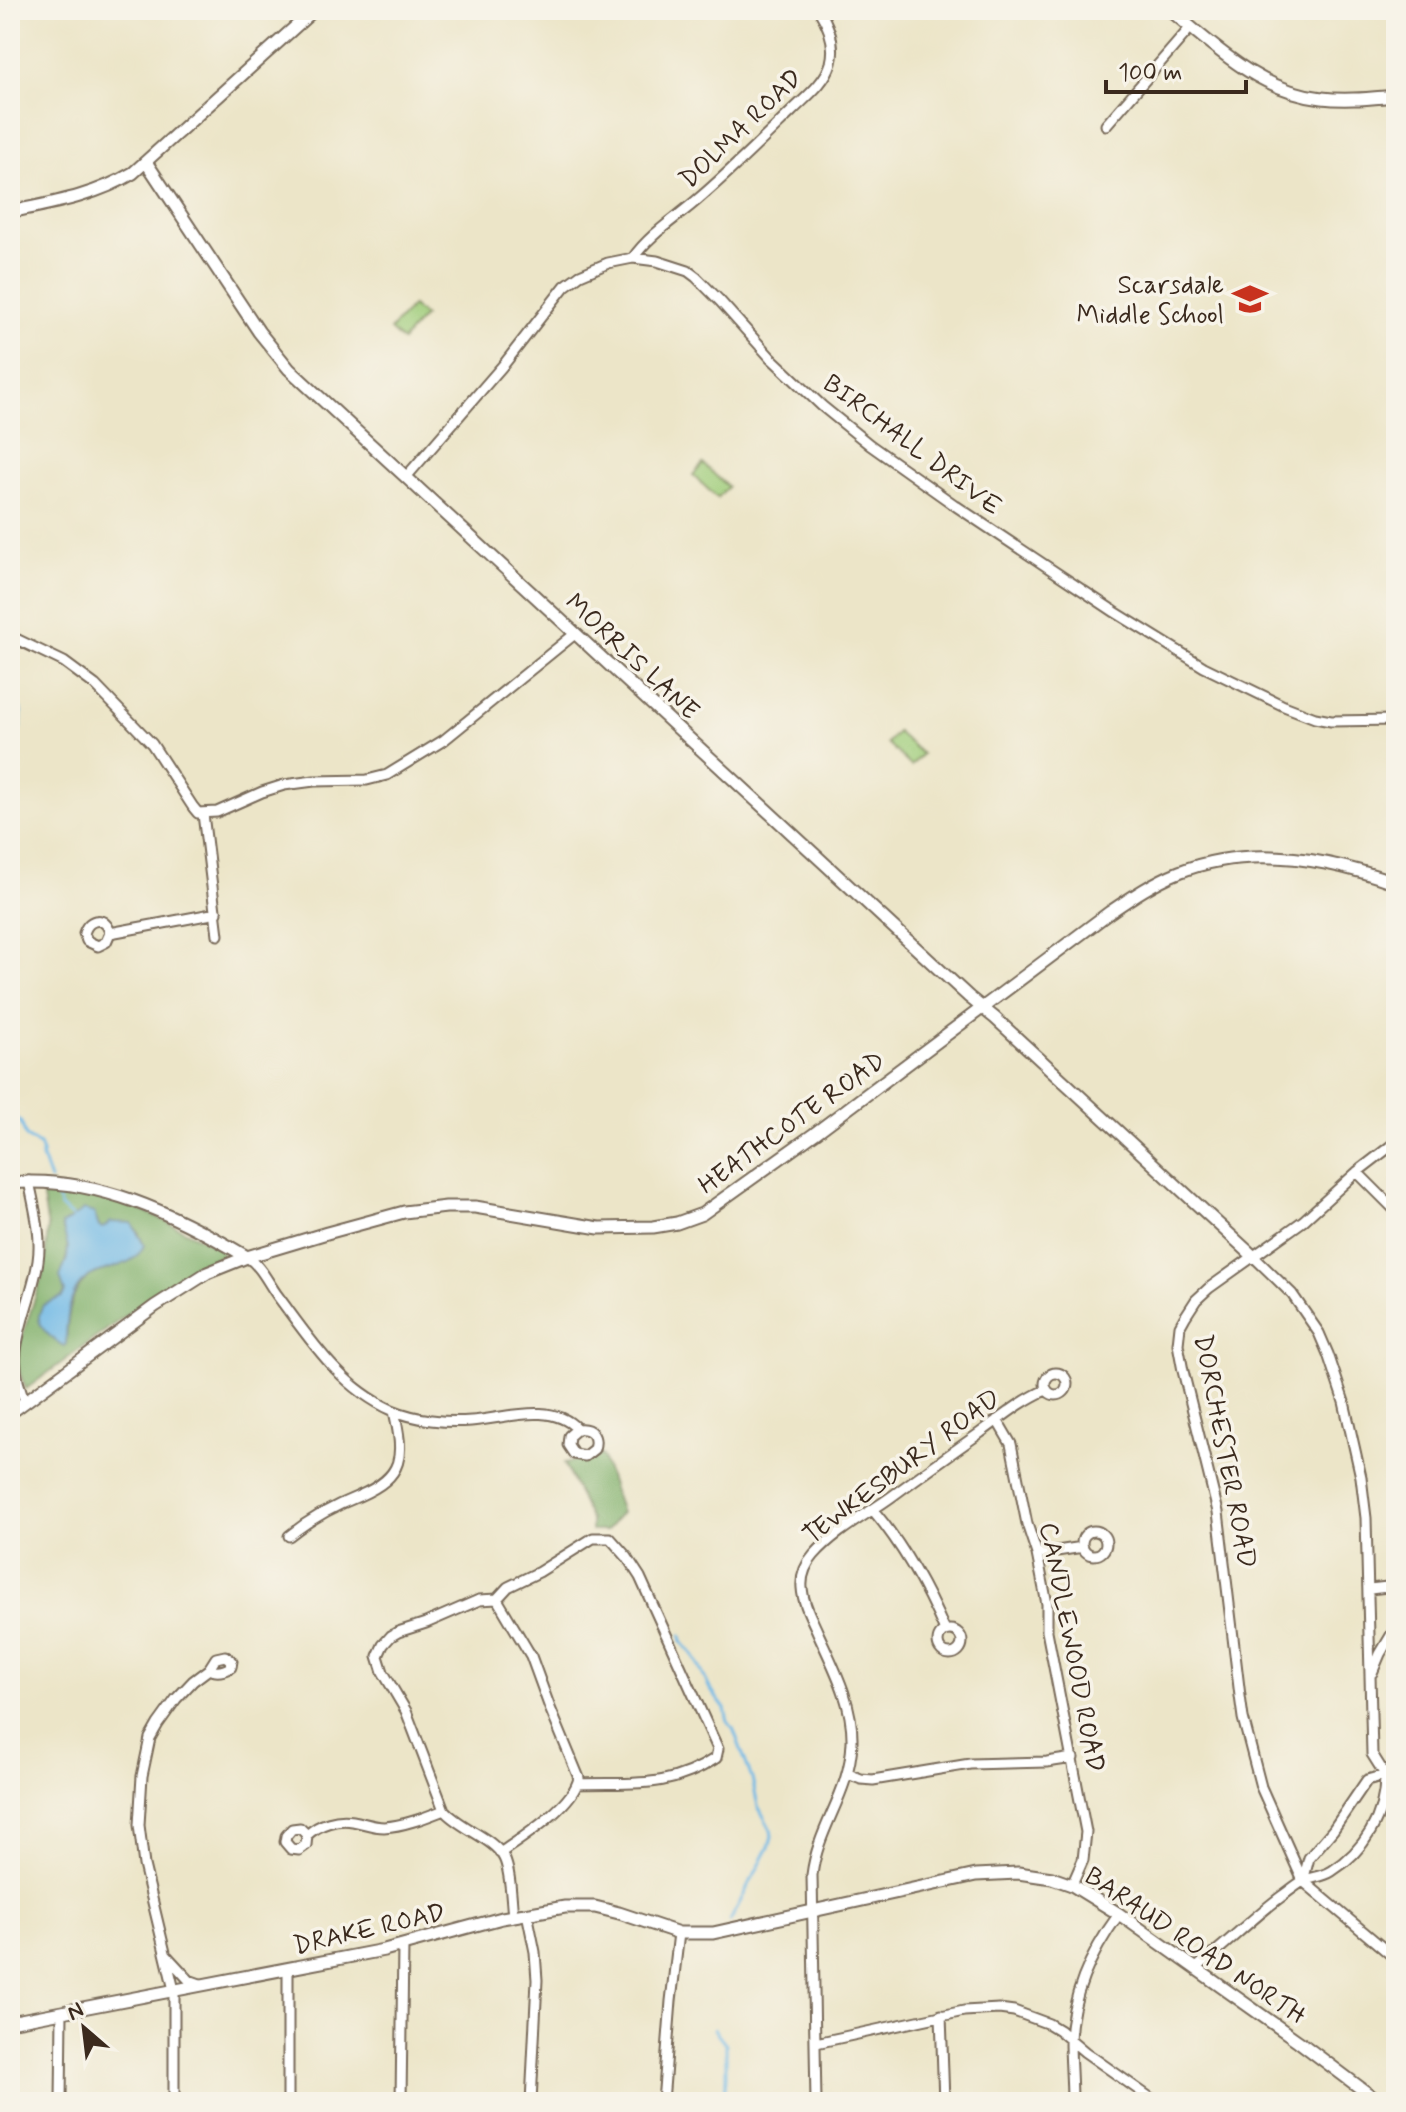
<svg xmlns="http://www.w3.org/2000/svg" width="1406" height="2112" viewBox="0 0 1406 2112" font-family="Mynerve,sans-serif">
<style>
.green{fill:#a0cd7b;stroke:#6e7c4c;stroke-width:2}
.forest{fill:#80b06b;stroke:#5e6d44;stroke-width:2;fill-rule:evenodd}
.water{fill:#6db8e6;stroke:#547182;stroke-width:2}
.lines{fill:none;stroke-linecap:round;stroke-linejoin:round}
.stream{stroke:#6db8e6;stroke-width:3}
.minor-casing{stroke:#796b5a;stroke-width:13}
.tertiary-casing{stroke:#796b5a;stroke-width:15}
.minor{stroke:#fff;stroke-width:9}
.tertiary{stroke:#fff;stroke-width:11}
.labels{text-anchor:middle;stroke-width:7;stroke-linejoin:round;paint-order:stroke}
.street-label{font-size:26px;fill:#3b2a1e;stroke:#f7f3e8}
.poi-label{font-size:26px;fill:#3b2a1e;stroke:#f7f3e8;text-anchor:end}
</style>
<rect width="100%" height="100%" fill="#f7f3e8"/>
<filter id="ink" filterUnits="userSpaceOnUse"><feTurbulence type="fractalNoise" baseFrequency=".0125" numOctaves="2"/><feDisplacementMap in="SourceGraphic" scale="16" xChannelSelector="R" yChannelSelector="G"/><feConvolveMatrix kernelMatrix="1 2 1 2 8 2 1 2 1" color-interpolation-filters="sRGB"/></filter>
<filter id="wash" filterUnits="userSpaceOnUse"><feTurbulence type="fractalNoise" baseFrequency=".006" numOctaves="4" result="noise"/><feDisplacementMap in="SourceGraphic" scale="32" xChannelSelector="R" yChannelSelector="G"/><feGaussianBlur stdDeviation="1.8" result="paint"/><feColorMatrix in="noise" values="0 0 0 0 0 0 0 0 0 0 0 0 0 0 0 0 0 1.4 0 .05"/><feComposite in="paint" operator="in"/></filter>
<g filter="url(#wash)">
<rect width="100%" height="100%" fill="#ece5c8"/>
<path class="green" d="M 412,306 L 424,316 L 402,341 L 390,330 Z
M 703,464 L 728,487 L 717,498 L 693,475 Z
M 897,732 L 922,754 L 911,766 L 887,743 Z"/>
<path class="forest" d="M 51,1189 L 100,1196 L 148,1213 L 219,1247 L 222,1254 L 167,1285 L 26,1389 L 16,1364 L 17,1352 L 44,1271 L 48,1228 L 42,1192 ZM 85,1210 L 97,1221 L 99,1227 L 103,1228 L 112,1222 L 137,1230 L 144,1245 C 128,1266 120,1264 96,1273 C 70,1283 67,1319 66,1344 C 50,1341 37,1326 41,1309 L 62,1297 L 65,1292 C 59,1272 61,1278 66,1259 C 70,1248 66,1237 62,1226 Z
M 602,1455 L 621,1513 L 606,1531 L 591,1531 L 591,1521 L 564,1463 Z"/>
<path class="water" d="M 84,1210 L 94,1213 L 99,1227 L 103,1228 L 111,1222 L 132,1223 L 144,1245 C 133,1272 98,1264 81,1283 C 68,1297 66,1326 66,1344 L 64,1346 C 55,1342 40,1329 39,1319 C 38,1315 42,1308 43,1305 L 62,1297 L 65,1292 L 60,1277 L 67,1258 L 68,1247 L 62,1225 Z"/>
<g class="lines">
<path class="stream" d="M 10,662 L 13,667 L 10,670
M 10,702 L 20,708 C 23,721 20,735 10,744
M 10,854 L 12,860 L 10,871
M 10,1113 L 21,1122 L 26,1137 L 39,1145 L 42,1152 L 42,1158 L 50,1180
M 53,1188 L 61,1207 L 72,1217
M 681,1635 L 682,1642 L 694,1656 L 710,1689 L 725,1709 L 728,1722 L 733,1728 L 752,1779 L 758,1806 L 771,1830 L 772,1836 L 769,1847 L 730,1921
M 714,2029 L 726,2044 L 726,2078 L 723,2102"/>
</g>
</g>
<g filter="url(#ink)">
<g class="lines">
<g class="minor-casing">
<path id="minor" d="M 1106,125 L 1191,27
M 633,258 C 650,234 675,219 697,200 C 730,172 761,141 792,111 C 806,97 825,83 831,63 C 836,44 829,26 819,10
M 406,477 L 505,363 L 565,286 L 580,275 L 608,263 L 633,258 L 657,261 L 688,271 L 696,277 L 720,301 L 770,357 L 822,406 L 870,445 L 956,506 L 1115,612 L 1204,667 L 1284,706 L 1315,718 L 1331,721 L 1396,720
M 10,636 L 64,662 L 95,685 L 152,744 L 193,807 L 198,813 L 217,812 L 262,792 L 284,785 L 314,781 L 367,780 L 387,775 L 444,740 L 576,633
M 203,814 L 218,935
M 110,933 C 106,916 89,917 84,933 L 87,941 L 98,946 L 106,942 L 110,933 L 217,913
M 1396,1142 L 1357,1172 L 1303,1221 L 1209,1288 L 1196,1300 L 1185,1317 L 1180,1326 L 1178,1344 L 1183,1371 L 1218,1512 L 1240,1696 L 1243,1718 L 1261,1787 L 1303,1881 L 1396,1959
M 1357,1172 L 1396,1211
M 1253,1256 L 1292,1294 L 1319,1333 L 1328,1354 L 1344,1402 L 1361,1477 L 1366,1518 L 1372,1754 L 1396,1792
M 247,1257 C 261,1266 267,1281 277,1295 C 310,1339 340,1387 392,1410 C 416,1420 446,1423 471,1421 C 503,1419 552,1401 577,1429 C 591,1427 598,1436 594,1449 L 585,1456 L 574,1454 L 568,1445 L 569,1436 L 577,1429
M1045 1384a11 11 0 1 1 22 0a11 11 0 1 1-22 0Z
M 26,1402 C 0,1353 30,1312 38,1261 C 42,1234 34,1207 29,1181
M 997,1420 L 1011,1444 L 1027,1524 L 1037,1554 L 1047,1604 L 1047,1631 L 1086,1832 L 1083,1860 L 1072,1885
M 873,1510 C 904,1547 926,1587 945,1631
M1082 1543a12 12 0 1 1 24 0a12 12 0 1 1-24 0Z
M 289,1536 C 310,1519 334,1506 359,1496 C 405,1476 404,1456 394,1411
M 1037,1554 L 1083,1547
M 1370,1589 L 1396,1586
M 497,1599 L 508,1587 L 539,1572 L 593,1538 L 610,1538 L 627,1557 L 640,1577 L 718,1749 L 716,1758 C 668,1790 632,1782 578,1784
M 497,1599 L 479,1600 L 426,1623 L 398,1632 L 391,1636 L 383,1645 L 378,1656 L 383,1672 L 406,1711 L 444,1810 C 459,1828 494,1838 504,1858 C 511,1872 511,1900 513,1916
M 497,1599 L 531,1656 L 550,1708 L 579,1778 C 573,1806 523,1837 500,1853
M938 1642a12 12 0 1 1 24 0a12 12 0 1 1-24 0Z
M 1372,1673 L 1380,1654 L 1396,1627
M 848,1774 L 861,1779 L 873,1780 L 970,1764 L 1047,1762 L 1073,1758
M 307,1835 L 300,1828 L 292,1829 L 286,1836 L 285,1842 L 291,1849 L 299,1850 L 306,1845 L 307,1835 C 319,1824 337,1818 353,1821 C 364,1823 373,1827 384,1827 C 404,1826 426,1817 444,1810
M 1303,1881 L 1309,1858 L 1333,1830 L 1367,1780 L 1385,1775 L 1396,1769
M 527,1913 L 535,1952 L 537,1980 L 531,2102
M 166,1955 L 189,1980 L 203,1985
M 1196,1968 C 1226,1945 1252,1918 1282,1896 C 1289,1891 1296,1885 1303,1881 C 1312,1877 1323,1877 1332,1871 C 1364,1851 1385,1816 1385,1778
M 941,2015 L 944,2102
M 816,2043 L 964,2011 L 999,2009 L 1014,2011 L 1049,2024 L 1059,2030 L 1085,2052 L 1156,2102
M 61,2102 L 62,2013
M 174,2102 L 174,1990 L 144,1865 L 139,1825 L 142,1776 L 150,1738 L 158,1724 L 176,1699 L 193,1681 L 209,1669 L 216,1658 L 225,1656 L 232,1661 L 231,1667 C 224,1671 216,1673 209,1669
M 288,2102 L 288,1969
M 401,2102 L 403,1945
M 663,2102 L 671,2001 L 679,1933
M 816,2102 L 812,1875 C 818,1826 850,1794 852,1742 C 853,1703 834,1668 818,1633 C 812,1619 803,1604 802,1588 C 801,1576 806,1564 814,1555 C 835,1531 866,1515 891,1497 C 921,1475 950,1454 980,1433 C 1001,1418 1022,1400 1046,1390
M 1072,2102 C 1072,2081 1070,2060 1070,2040 C 1072,1993 1092,1951 1119,1914"/>
</g>
<g class="tertiary-casing">
<path id="tertiary" d="M 1170,10 C 1216,48 1260,91 1322,98 C 1347,101 1371,98 1396,96
M 146,162 L 259,332 L 289,369 L 969,997 L 995,1018 L 1253,1256
M 10,212 C 52,203 95,196 133,173 L 314,10
M 10,1183 C 95,1175 175,1214 247,1257
M 10,1413 L 155,1306 L 207,1273 L 247,1257 L 327,1233 L 404,1212 L 446,1207 L 475,1207 L 599,1228 L 653,1227 L 677,1223 L 702,1214 L 814,1134 L 1110,912 C 1132,897 1154,882 1179,872 C 1250,844 1327,858 1396,883
M 10,2022 L 384,1950 L 502,1918 L 565,1907 L 595,1907 L 619,1913 L 679,1933 L 713,1933 L 976,1875 L 1018,1873 L 1052,1878 L 1072,1885 L 1119,1914 L 1298,2041 L 1379,2102"/>
</g>
<use href="#minor" class="minor"/>
<use href="#tertiary" class="tertiary"/>
</g>
</g>
<defs>
<g id="school-bare" transform="scale(2.76)"><path d="M0-5L7-2L0 1L-7-2ZM-4 1L0 2.5L4 1V4Q0 6-4 4Z" fill="#c8321e" stroke="#f7f3e8" stroke-width="2.5" paint-order="stroke"/></g>
</defs>
<g fill-rule="evenodd">
<use href="#school-bare" x="1250" y="299"/>
</g>
<g class="labels">
<g class="street-label">
<text transform="translate(740 128) rotate(-44)" y="9">DOLMA ROAD</text>
<text transform="translate(913 444) rotate(37)" y="9">BIRCHALL DRIVE</text>
<text transform="translate(633 656) rotate(43)" y="9">MORRIS LANE</text>
<text transform="translate(791 1122) rotate(-36)" y="9">HEATHCOTE ROAD</text>
<text transform="translate(1226 1451) rotate(79)" y="9">DORCHESTER ROAD</text>
<text transform="translate(901 1466) rotate(-37)" y="9">TEWKESBURY ROAD</text>
<text transform="translate(1073 1647) rotate(79)" y="9">CANDLEWOOD ROAD</text>
<text transform="translate(369 1928) rotate(-13)" y="9">DRAKE ROAD</text>
<text transform="translate(1196 1945) rotate(34)" y="9">BARAUD ROAD NORTH</text>
</g>
<g class="poi-label">
<text x="1224" y="293">Scarsdale<tspan x="1224" dy="30">Middle School</tspan></text>
</g>
</g>
<rect width="1406" height="2112" fill="none" stroke="#f7f3e8" stroke-width="40"/>
<g transform="translate(84 2028) rotate(332)" stroke="#f7f3e8" stroke-width="6" paint-order="stroke">
<path d="M0-6L14 30L0 20L-14 30Z" fill="#3b2a1e"/>
<text y="-12" font-size="22" font-weight="bold" text-anchor="middle" fill="#3b2a1e">N</text>
</g>
<path d="M1106 80v12h140v-12" fill="none" stroke="#3b2a1e" stroke-width="4"/>
<text x="1118" y="80" font-size="24" fill="#3b2a1e" stroke="#f7f3e8" stroke-width="6" paint-order="stroke">100 m</text>
</svg>
